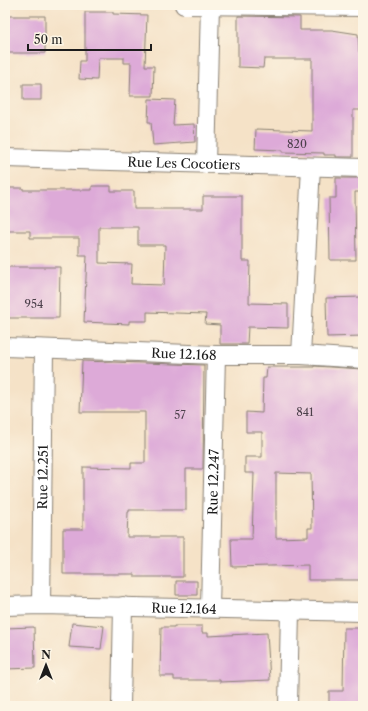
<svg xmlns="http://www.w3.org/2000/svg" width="368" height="711" viewBox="0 0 368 711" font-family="'Libre Caslon Text',serif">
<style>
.building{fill:#ddaad8;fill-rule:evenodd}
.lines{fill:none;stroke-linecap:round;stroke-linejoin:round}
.minor-casing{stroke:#887f72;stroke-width:20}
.minor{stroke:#fff;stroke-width:18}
.labels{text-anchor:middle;stroke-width:4;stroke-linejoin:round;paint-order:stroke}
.number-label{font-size:11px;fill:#4c404b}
.street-label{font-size:13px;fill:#1c1c1c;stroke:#fcf5e5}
</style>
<rect width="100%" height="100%" fill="#fcf5e5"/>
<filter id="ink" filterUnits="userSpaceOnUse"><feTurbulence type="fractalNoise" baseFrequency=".025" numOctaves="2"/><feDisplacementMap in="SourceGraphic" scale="8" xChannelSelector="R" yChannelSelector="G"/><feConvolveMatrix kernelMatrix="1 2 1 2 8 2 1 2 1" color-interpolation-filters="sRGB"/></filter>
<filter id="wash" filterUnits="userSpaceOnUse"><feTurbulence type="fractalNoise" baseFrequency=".012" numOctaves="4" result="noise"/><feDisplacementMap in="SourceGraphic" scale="16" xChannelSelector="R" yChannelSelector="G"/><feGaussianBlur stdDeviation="0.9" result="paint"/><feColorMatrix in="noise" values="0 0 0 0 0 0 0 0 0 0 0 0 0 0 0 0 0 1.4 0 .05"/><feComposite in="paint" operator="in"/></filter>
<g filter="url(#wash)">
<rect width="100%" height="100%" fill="#f5e2c7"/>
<g id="blocks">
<path class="building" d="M 85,12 L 113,12 L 113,14 L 147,15 L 145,66 L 154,66 L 153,96 L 130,96 L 131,63 L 124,63 L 124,58 L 98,58 L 97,80 L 79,79 L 80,61 L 85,61 Z
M 5,16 L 45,16 L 45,53 L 5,53 Z
M 238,16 L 300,17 L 300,30 L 332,30 L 358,34 L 359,52 L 363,52 L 363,110 L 353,110 L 353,157 L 336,157 L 336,155 L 324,155 L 324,153 L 283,152 L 283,150 L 255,149 L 256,129 L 312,131 L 312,59 L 264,59 L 263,68 L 238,67 Z
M 23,84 L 41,84 L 41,100 L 23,100 Z
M 149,99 L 175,100 L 173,125 L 194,124 L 195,142 L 153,145 L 151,122 L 148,122 Z
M 336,178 L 363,178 L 363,192 L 355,192 L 356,260 L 330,260 L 329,198 L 336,198 Z
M 92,186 L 111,186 L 111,191 L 134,191 L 134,209 L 203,209 L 203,196 L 242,196 L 242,261 L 250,261 L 249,303 L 288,304 L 288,328 L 248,327 L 247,344 L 220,344 L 220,325 L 205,324 L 206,314 L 147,312 L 147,321 L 129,321 L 129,324 L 84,322 L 87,255 L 79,255 L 79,238 L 30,238 L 30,231 L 5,231 L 5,188 L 23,188 L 23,190 L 92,190 ZM 99,227 L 138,227 L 138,245 L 165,245 L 164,285 L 131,284 L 132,264 L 99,263 Z
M 5,267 L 60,267 L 59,318 L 5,318 Z
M 362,297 L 362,336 L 327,337 L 326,298 Z
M 82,361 L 204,365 L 203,469 L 186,469 L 186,510 L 129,510 L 129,512 L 128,512 L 127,537 L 183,537 L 183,577 L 135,577 L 135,574 L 63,574 L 63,529 L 83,529 L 83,467 L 131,468 L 131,463 L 145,463 L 145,412 L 80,412 Z
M 314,366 L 363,369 L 363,580 L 308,580 L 308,565 L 232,567 L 231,539 L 252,539 L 254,473 L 245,473 L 245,457 L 262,457 L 262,432 L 246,432 L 246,412 L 262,413 L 263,378 L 266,378 L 267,367 L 314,367 ZM 276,473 L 311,474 L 312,528 L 308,528 L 308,537 L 276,538 Z
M 176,581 L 197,581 L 197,595 L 176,595 Z
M 72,623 L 104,626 L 101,649 L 69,647 Z
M 174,626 L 202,626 L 202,633 L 208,633 L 208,636 L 267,633 L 270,680 L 220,682 L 220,680 L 174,680 L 174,676 L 160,676 L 161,627 L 174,627 Z
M 34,627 L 35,668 L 5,669 L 5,628 Z
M 344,628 L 363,628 L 363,706 L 329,706 L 329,691 L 343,691 Z"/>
</g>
</g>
<g filter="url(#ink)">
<use href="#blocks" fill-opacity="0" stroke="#887f72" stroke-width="1"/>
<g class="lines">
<g class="minor-casing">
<g id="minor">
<path d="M 184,5 L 363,7"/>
<path id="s1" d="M 5,158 L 363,168"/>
<path d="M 206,164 L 210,5"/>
<path id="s2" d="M 5,347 L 216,355 L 301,355 L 363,359"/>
<path d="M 301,355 L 311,167"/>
<path id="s3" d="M 41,605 L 44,349"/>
<path id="s4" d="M 5,606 L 41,605 L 363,612"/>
<path id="s5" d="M 210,608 L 216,355"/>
<path d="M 121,706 L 123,606"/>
<path d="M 288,706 L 290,610"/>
</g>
</g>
<use href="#minor" class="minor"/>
</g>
</g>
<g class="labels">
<g class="number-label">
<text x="297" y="148">820</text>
<text x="34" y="308">954</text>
<text x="305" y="416">841</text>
<text x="180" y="419">57</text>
</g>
<g class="street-label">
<text dy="5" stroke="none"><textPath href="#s1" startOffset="179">Rue Les Cocotiers</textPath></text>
<text dy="5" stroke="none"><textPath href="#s2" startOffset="179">Rue 12.168</textPath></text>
<text dy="5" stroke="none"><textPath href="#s3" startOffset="128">Rue 12.251</textPath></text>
<text dy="5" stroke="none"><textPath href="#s5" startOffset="126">Rue 12.247</textPath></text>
<text dy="5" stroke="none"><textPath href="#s4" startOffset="179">Rue 12.164</textPath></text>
</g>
</g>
<rect width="368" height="711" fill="none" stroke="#fcf5e5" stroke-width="20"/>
<g transform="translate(46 665)" stroke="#fcf5e5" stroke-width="3" paint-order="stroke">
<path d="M0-3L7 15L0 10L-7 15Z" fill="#1c1c1c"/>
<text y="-6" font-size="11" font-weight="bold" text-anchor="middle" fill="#1c1c1c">N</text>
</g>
<path d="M28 44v6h123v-6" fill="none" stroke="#1c1c1c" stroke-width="2"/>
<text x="34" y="44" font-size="12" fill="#1c1c1c" stroke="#fcf5e5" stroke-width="3" paint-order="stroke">50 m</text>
</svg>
